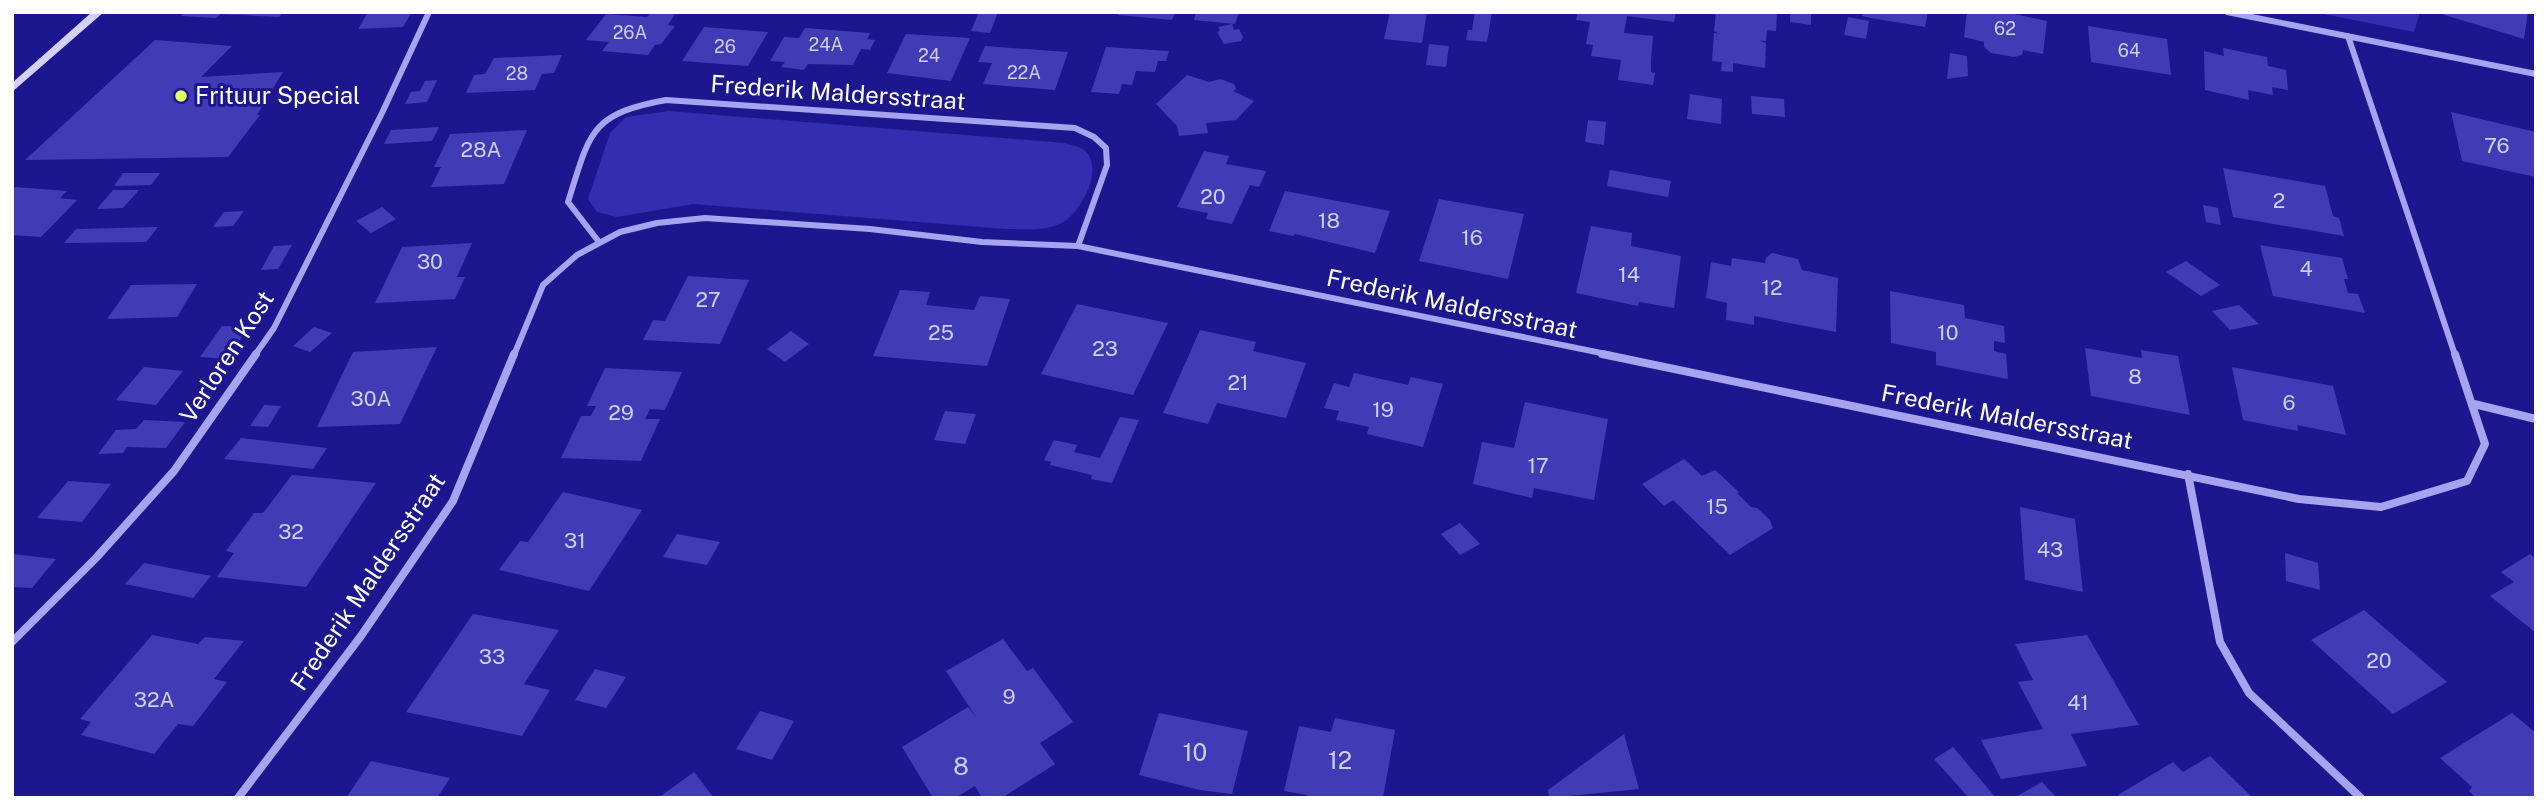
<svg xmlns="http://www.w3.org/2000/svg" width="2548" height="810" viewBox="0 0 2548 810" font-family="'Public Sans',sans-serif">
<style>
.green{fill:#322eaf}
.building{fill:#403cb5}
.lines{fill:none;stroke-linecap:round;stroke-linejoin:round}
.minor-far1{stroke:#a6a4ef;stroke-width:6}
.minor{stroke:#a6a4ef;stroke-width:8}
.secondary{fill:#d3d1fb;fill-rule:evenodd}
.poi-dot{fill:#e0ff62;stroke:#1d178f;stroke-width:2.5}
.labels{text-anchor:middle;stroke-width:6;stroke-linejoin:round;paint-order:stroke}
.far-number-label{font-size:18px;fill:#cfceec}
.number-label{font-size:21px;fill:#cfceec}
.street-label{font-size:24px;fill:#fff;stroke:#1d178f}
.poi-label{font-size:24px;fill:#fff;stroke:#1d178f;text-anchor:start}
.near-number-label{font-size:24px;fill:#cfceec}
</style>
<rect width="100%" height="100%" fill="#1d178f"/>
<path class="green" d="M 2314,12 L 2420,12 L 2414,32 Z
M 669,111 L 1064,143 C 1070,145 1079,146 1084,150 C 1105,167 1082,210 1065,221 C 1048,232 1025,229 1006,229 L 693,204 L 617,217 L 597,212 L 588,199 L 610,133 L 626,117 Z"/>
<path class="building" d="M 185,12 L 283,12 L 279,17 L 221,14 L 216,18 L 181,16 Z
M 368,12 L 412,12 L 403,27 L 358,29 Z
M 651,12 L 675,14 L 668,25 L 675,26 L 661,44 L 655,45 L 648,55 L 602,51 L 609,42 L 586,40 L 606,14 L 647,17 Z
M 979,12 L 998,12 L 990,33 L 971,31 Z
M 1119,12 L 1170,12 L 1175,13 L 1172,20 L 1118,15 Z
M 1196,12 L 1239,12 L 1235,24 L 1194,20 Z
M 1390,12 L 1427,12 L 1422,43 L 1384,39 Z
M 1475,12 L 1492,12 L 1487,42 L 1466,40 L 1468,30 L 1472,30 Z
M 1578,12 L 1676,12 L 1674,22 L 1627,16 L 1624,33 L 1653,36 L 1651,60 L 1651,72 L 1655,73 L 1653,85 L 1618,80 L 1621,60 L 1591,56 L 1593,45 L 1586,44 L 1590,22 L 1576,20 Z
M 1716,12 L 1777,12 L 1776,31 L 1767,30 L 1766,41 L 1760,41 L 1766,43 L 1765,68 L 1733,63 L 1733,72 L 1721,71 L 1722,62 L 1712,61 L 1714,33 L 1720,34 L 1714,31 Z
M 1790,12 L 1811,12 L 1811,25 L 1790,22 Z
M 1863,12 L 1928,12 L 1925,27 L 1871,18 L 1862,16 Z
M 1967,12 L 2006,12 L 2047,21 L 2043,54 L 2023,50 L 2022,55 L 2014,57 L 1991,53 L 1984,47 L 1984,42 L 1964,37 Z
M 2435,12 L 2528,12 L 2524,39 Z
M 1848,17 L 1869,21 L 1866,39 L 1844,35 Z
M 1232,24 L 1234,30 L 1239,29 L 1243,37 L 1241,41 L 1224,44 L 1217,32 L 1220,31 L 1218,27 Z
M 2088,26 L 2167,39 L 2171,75 L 2091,62 Z
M 704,27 L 768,32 L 748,66 L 682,61 Z
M 805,28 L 870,33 L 867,39 L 875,40 L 870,50 L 861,49 L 853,65 L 808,64 L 804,70 L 781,67 L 785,62 L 770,61 L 784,37 L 799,38 Z
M 906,34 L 970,38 L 951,81 L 887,73 Z
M 155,40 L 232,46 L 201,77 L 283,72 L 257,115 L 260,115 L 228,157 L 25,160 Z
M 1429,44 L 1449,46 L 1446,67 L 1426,65 Z
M 985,46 L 1068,52 L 1055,90 L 983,84 L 992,63 L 978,62 Z
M 1106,47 L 1169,51 L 1166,61 L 1158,61 L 1155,72 L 1136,71 L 1132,85 L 1122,84 L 1119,94 L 1091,92 Z
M 2223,48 L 2267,57 L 2268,66 L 2286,70 L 2288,90 L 2272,87 L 2273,95 L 2248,90 L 2249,100 L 2205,90 L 2204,51 L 2224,56 Z
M 1950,53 L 1967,56 L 1968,76 L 1947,79 Z
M 562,55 L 554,73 L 542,74 L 535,90 L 466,93 L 474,75 L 485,74 L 494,58 Z
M 1187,75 L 1209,82 L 1220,79 L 1234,84 L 1236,89 L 1233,91 L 1254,101 L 1236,120 L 1206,123 L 1208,133 L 1179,136 L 1177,126 L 1156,104 Z
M 437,80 L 427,102 L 405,104 L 411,92 L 420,91 L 425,81 Z
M 1690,94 L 1722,99 L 1721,124 L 1687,119 Z
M 1751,96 L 1784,99 L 1785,117 L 1752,114 Z
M 2451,112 L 2536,132 L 2536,177 L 2462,161 Z
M 1588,120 L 1606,122 L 1604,145 L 1585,142 Z
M 439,127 L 432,141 L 384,144 L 391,130 Z
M 527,130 L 504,184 L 431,187 L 441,167 L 434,167 L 450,134 Z
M 1204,151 L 1229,156 L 1226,164 L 1266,171 L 1259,187 L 1250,185 L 1232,224 L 1206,219 L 1208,213 L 1177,207 Z
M 2223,168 L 2325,186 L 2333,216 L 2339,218 L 2344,236 L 2233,217 Z
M 1610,170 L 1671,181 L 1668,197 L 1607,186 Z
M 123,173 L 160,173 L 151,185 L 114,186 Z
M 15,187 L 67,191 L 60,198 L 77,200 L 41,237 L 12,235 L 12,189 Z
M 113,190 L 139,190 L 123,208 L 97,209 Z
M 1285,191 L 1390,211 L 1375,253 L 1295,234 L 1293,236 L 1269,231 Z
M 1439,199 L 1524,214 L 1508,279 L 1419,261 Z
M 2203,205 L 2218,208 L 2221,225 L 2206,222 Z
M 382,207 L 396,219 L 371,233 L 356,221 Z
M 244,211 L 233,226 L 213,227 L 224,212 Z
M 1591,226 L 1632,233 L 1631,246 L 1681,256 L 1674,308 L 1639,302 L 1638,306 L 1576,293 Z
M 158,227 L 146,242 L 64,243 L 76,229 Z
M 472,243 L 457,277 L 465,277 L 455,299 L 375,303 L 402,247 Z
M 292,245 L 278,269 L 261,270 L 274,246 Z
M 2260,245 L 2342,258 L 2348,279 L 2344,279 L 2348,293 L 2358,294 L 2365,313 L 2273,296 Z
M 1772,253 L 1798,259 L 1802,270 L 1838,278 L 1836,332 L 1754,316 L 1754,325 L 1726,320 L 1727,303 L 1706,298 L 1711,262 L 1731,266 L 1732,258 L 1765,263 L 1766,258 Z
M 2186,261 L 2220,285 L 2201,296 L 2166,272 Z
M 688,276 L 749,280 L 720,344 L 643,340 L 653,320 L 665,321 Z
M 197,284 L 177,317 L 107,319 L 131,285 Z
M 900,290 L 930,292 L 926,305 L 974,310 L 980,296 L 1010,299 L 987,366 L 873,356 Z
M 1890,291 L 1964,305 L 1965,318 L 2004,326 L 2005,343 L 1994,341 L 1994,351 L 2006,354 L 2008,379 L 1936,365 L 1936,352 L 1891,343 Z
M 1077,304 L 1168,323 L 1133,395 L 1041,374 Z
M 2239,305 L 2259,324 L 2230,330 L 2212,311 Z
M 222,326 L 249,327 L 227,359 L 200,357 Z
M 314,327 L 332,333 L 310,352 L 293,346 Z
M 1200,330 L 1256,342 L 1253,351 L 1306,363 L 1286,418 L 1217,403 L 1208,424 L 1163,413 Z
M 791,331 L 809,344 L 785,362 L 767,349 Z
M 437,347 L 400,424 L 317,427 L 353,352 Z
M 2085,348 L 2142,358 L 2141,350 L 2178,356 L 2190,415 L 2091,396 Z
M 144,367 L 183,371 L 156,405 L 116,400 Z
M 2232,367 L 2333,386 L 2346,435 L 2297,425 L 2298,431 L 2243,420 Z
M 605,368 L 682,372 L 665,410 L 650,409 L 645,419 L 660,419 L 641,461 L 561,458 L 581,416 L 591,416 L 596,406 L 587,406 Z
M 1354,373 L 1408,385 L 1411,377 L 1443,384 L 1423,447 L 1367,434 L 1369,427 L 1336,420 L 1339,411 L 1324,408 L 1334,383 L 1349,387 Z
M 1525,402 L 1608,419 L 1594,500 L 1534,488 L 1532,498 L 1473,484 L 1482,442 L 1514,448 Z
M 264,405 L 281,406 L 268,427 L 250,426 Z
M 945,411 L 976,414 L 965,444 L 934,440 Z
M 1120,417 L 1139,420 L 1112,483 L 1091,479 L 1092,475 L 1050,465 L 1051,462 L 1044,460 L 1054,440 L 1077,445 L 1074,452 L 1100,458 Z
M 144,420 L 185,422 L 166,448 L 127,447 L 123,453 L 98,454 L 116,430 L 136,429 Z
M 241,438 L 327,448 L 313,469 L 224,459 Z
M 1684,459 L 1702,476 L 1715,470 L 1739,492 L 1737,493 L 1751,507 L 1757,508 L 1770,520 L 1773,528 L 1730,555 L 1673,500 L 1664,506 L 1642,484 Z
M 292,475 L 376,483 L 306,587 L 217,577 L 234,553 L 226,551 L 254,513 L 263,513 Z
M 68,481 L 111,484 L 82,522 L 37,518 Z
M 563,492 L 642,510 L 589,591 L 499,570 L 520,541 L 528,542 Z
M 2020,507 L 2075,519 L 2083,592 L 2025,580 Z
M 1460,523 L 1480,544 L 1460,555 L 1441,534 Z
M 677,534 L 720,542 L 707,565 L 663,557 Z
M 2285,553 L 2318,563 L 2320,590 L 2286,581 Z
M 12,554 L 56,559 L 32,588 L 12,587 Z
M 2530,554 L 2536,559 L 2536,633 L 2490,596 L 2514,582 L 2501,572 Z
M 144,563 L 211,576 L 193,598 L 125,584 Z
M 2364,610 L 2447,682 L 2393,714 L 2311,640 Z
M 473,614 L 559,630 L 524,684 L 550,690 L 522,736 L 406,712 Z
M 152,635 L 198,644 L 205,637 L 244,641 L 214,679 L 227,682 L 193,726 L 178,724 L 154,754 L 81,735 L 91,722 L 80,719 Z
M 2087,635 L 2139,725 L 2071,734 L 2087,766 L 2001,779 L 1981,740 L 2043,729 L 2018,682 L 2033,680 L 2015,644 Z
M 1003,639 L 1027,671 L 1033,668 L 1073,722 L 1040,743 L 1055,764 L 1002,798 L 982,798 L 975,786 L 955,798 L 933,798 L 902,747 L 968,707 L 976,717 L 946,671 Z
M 595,669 L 626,677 L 606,708 L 575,700 Z
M 760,711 L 794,721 L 772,760 L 736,749 Z
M 1159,713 L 1248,731 L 1232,794 L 1200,790 L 1139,775 Z
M 2512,713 L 2536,733 L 2536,798 L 2476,798 L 2469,791 L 2472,787 L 2440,758 Z
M 1335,718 L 1395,730 L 1383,798 L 1307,798 L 1307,795 L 1284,791 L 1299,726 L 1331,732 Z
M 1624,734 L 1639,789 L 1549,798 L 1548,790 Z
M 1953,747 L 1996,798 L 1969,798 L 1934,759 Z
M 2210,756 L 2253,798 L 2121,798 L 2118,795 L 2173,762 L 2183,772 Z
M 371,761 L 450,778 L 437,798 L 346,798 Z
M 694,772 L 714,798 L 658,798 Z
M 2042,782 L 2057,798 L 2014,798 Z"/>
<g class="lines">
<path class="minor-far1" d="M 2227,12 L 2536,74
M 2348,36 L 2455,355
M 599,242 L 568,202 C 590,133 589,114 666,100 L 1075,128 L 1094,137 L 1106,148 L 1107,165 L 1078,246
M 255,355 L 274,328 L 382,113 L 429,12
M 514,355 L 543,285 L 577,255 L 620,232 L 657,223 L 705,218 L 870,229 L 982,242 L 1078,246 L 1611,355"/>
<path class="minor" d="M 1602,354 L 2299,499 L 2381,507 L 2467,481 L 2485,444 L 2455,354
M 2474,404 L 2536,419
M 2188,474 L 2220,642 L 2249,693 L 2361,798
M 12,642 L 96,558 L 174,471 L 256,354
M 238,798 L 361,636 L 453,501 L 514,354"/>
<path class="secondary" d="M 92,12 L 104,12 L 12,92 L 12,83 Z"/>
</g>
<circle class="poi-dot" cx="181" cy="96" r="7"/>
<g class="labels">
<g class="far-number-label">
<text x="2005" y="35">62</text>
<text x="630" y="39">26A</text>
<text x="826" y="51">24A</text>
<text x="725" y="53">26</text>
<text x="2129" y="57">64</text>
<text x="929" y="62">24</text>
<text x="1024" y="79">22A</text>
<text x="517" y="80">28</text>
</g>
<g class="number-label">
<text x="2497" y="153">76</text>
<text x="481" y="157">28A</text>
<text x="1213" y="204">20</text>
<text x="2279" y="208">2</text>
<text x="1329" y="228">18</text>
<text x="1472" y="245">16</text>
<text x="430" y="269">30</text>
<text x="2306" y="276">4</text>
<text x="1629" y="282">14</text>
<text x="1772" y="295">12</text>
<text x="708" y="307">27</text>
<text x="941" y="340">25</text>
<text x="1948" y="340">10</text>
<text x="1105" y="356">23</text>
<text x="2135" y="384">8</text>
<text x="1238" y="390">21</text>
<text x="371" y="406">30A</text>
<text x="2289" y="410">6</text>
<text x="1383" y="417">19</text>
<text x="621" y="420">29</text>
<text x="1538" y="473">17</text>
<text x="1717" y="514">15</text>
<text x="291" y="539">32</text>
<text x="575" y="548">31</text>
<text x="2050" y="557">43</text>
<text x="492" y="664">33</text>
<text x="2379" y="668">20</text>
<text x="1009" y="704">9</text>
<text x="154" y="707">32A</text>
<text x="2078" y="710">41</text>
</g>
<g class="street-label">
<text transform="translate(838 93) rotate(4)" y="8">Frederik Maldersstraat</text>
<text transform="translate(1452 304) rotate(12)" y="8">Frederik Maldersstraat</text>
<text transform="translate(227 357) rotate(-57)" y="8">Verloren Kost</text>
<text transform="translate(2007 417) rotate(11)" y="8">Frederik Maldersstraat</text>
<text transform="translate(368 582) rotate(-56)" y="8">Frederik Maldersstraat</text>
</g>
<g class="poi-label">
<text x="195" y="104">Frituur Special</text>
</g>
<g class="near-number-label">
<text x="1195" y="761">10</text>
<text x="1340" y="769">12</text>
<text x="961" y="775">8</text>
</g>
</g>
<rect width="2548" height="810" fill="none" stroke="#ffffff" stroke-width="28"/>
</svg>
